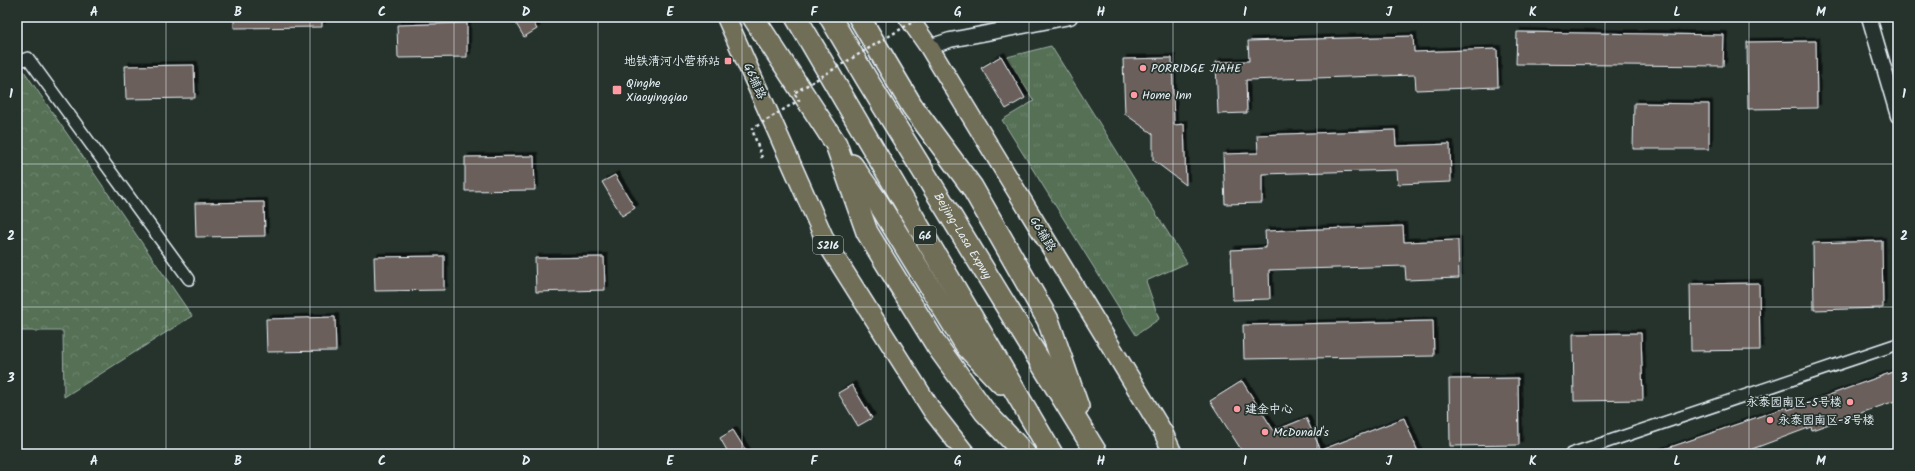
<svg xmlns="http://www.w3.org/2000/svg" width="1915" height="471" viewBox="0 0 1915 471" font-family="Kalam,'LXGW WenKai TC',sans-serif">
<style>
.grass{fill:url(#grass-tufts);stroke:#9eb0a6}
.park{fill:url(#park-crowns);stroke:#9eb0a6}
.building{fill:#6b5f5a;stroke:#e8f1f8;filter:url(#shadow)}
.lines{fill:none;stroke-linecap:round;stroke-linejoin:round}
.minor-casing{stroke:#e8f1f8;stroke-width:14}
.tertiary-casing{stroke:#e8f1f8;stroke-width:17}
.primary-casing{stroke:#e8f1f8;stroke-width:21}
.motorway-casing{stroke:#e8f1f8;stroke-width:24}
.minor{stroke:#26332d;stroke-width:11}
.tertiary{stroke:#26332d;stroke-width:14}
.primary{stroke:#716e59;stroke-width:18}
.motorway{stroke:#716e59;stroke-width:21}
.path-bridge{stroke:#e8f1f8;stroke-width:2.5;stroke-dasharray:3 3;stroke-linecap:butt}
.grid{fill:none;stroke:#e8f1f8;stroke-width:1;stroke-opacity:0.55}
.poi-dot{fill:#ff9aa2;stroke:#26332d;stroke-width:1.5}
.labels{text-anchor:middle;stroke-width:3.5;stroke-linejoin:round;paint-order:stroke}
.shield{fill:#26332d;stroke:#aeb8bb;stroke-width:1}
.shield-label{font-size:11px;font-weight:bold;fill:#e8f1f8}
.poi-label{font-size:12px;fill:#e8f1f8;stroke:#26332d;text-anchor:start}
.street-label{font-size:12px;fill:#e8f1f8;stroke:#26332d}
.neatline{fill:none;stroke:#e8f1f8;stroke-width:1.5}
.grid-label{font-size:13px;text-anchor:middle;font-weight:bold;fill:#e8f1f8}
</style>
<defs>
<pattern id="grass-tufts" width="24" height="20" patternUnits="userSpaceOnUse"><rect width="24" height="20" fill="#556f55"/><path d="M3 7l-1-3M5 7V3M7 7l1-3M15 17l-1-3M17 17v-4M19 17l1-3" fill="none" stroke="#6d846e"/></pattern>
<pattern id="park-crowns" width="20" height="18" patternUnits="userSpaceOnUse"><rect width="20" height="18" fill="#556f55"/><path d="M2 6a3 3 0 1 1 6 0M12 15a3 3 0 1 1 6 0" fill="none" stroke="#6d846e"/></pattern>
<filter id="shadow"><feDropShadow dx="3.5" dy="-3.5" stdDeviation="0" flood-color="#0009"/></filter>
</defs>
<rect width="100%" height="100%" fill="#26332d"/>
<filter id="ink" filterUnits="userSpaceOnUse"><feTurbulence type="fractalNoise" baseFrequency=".025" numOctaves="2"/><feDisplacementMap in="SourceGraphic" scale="8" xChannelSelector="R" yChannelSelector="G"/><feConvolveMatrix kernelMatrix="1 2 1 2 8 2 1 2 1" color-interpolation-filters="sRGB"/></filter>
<g filter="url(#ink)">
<path class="grass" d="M 1051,46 L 1187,263 L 1146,281 L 1159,319 L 1136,335 L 1002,120 L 1034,101 L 1007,57 Z"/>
<path class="park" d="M 24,71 L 192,316 L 64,397 L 63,331 L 17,331 L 17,73 Z"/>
<path class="building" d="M 234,17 L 322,17 L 322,27 L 234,28 Z
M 512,17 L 530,17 L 537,29 L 524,37 Z
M 467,23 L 467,57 L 398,58 L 397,25 Z
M 1517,32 L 1724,35 L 1723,66 L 1516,64 Z
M 1413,36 L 1414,52 L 1497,49 L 1498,87 L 1416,90 L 1415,75 L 1246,80 L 1247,113 L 1218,114 L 1216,62 L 1249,61 L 1248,41 Z
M 1816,41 L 1817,108 L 1748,109 L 1747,42 Z
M 1001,56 L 1025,98 L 1006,109 L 981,68 Z
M 1172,58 L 1174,125 L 1184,124 L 1186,185 L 1153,160 L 1153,134 L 1125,114 L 1123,59 Z
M 194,65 L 195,98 L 126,99 L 125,66 Z
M 1634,103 L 1709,104 L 1709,149 L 1633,149 Z
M 1395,130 L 1396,146 L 1450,144 L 1451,182 L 1398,184 L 1397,170 L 1262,174 L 1262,203 L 1225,204 L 1223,154 L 1258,153 L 1257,135 Z
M 534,156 L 535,190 L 465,191 L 465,157 Z
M 615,175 L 635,208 L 622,216 L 602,182 Z
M 264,202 L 265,236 L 196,237 L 195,203 Z
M 1403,226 L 1404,242 L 1458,240 L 1459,278 L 1406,280 L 1405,266 L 1269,270 L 1270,299 L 1233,300 L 1231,250 L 1266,248 L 1265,231 Z
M 1882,241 L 1883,308 L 1814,310 L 1813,243 Z
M 444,256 L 444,290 L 375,291 L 374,257 Z
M 604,257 L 605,290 L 536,292 L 535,258 Z
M 1759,283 L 1760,350 L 1691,351 L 1690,284 Z
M 335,317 L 336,351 L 267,352 L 266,319 Z
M 1433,321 L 1434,356 L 1244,359 L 1243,325 Z
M 1641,333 L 1643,400 L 1574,401 L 1573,334 Z
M 1898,370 L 1898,400 L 1812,430 L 1811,427 L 1739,454 L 1656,454 L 1656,452 L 1787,407 L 1788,410 Z
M 1518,378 L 1519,445 L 1450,446 L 1449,379 Z
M 1242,381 L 1274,431 L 1306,418 L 1321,450 L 1404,418 L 1419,454 L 1244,454 L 1210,401 Z
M 852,385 L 872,418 L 858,426 L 838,393 Z
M 733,430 L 748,454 L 729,454 L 720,438 Z"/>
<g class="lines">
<defs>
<path id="minor" d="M 17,62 L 28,58 L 189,279
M 1571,454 L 1898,344"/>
<path id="tertiary" d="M 1869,17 L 1898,116
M 929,47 L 950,40 L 1070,17"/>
<path id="primary" d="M 726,17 L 827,244 L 933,412 L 966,454
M 908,17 L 929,47 L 1163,432 L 1173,454"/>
<g id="motorway">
<path d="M 753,17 L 836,144 L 867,232 L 937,346 L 985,412 L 1025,454"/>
<path d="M 796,17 L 1052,454"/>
<path id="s1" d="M 830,17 L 866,78 L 1097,454"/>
<path d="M 859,17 L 912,106 L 972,187 L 1048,320 L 1078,407"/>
<path d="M 852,165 L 879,204 L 967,347 L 1001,383"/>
</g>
</defs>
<use href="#minor" class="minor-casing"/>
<use href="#tertiary" class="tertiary-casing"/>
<use href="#primary" class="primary-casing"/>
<use href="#motorway" class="motorway-casing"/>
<use href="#minor" class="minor"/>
<use href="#tertiary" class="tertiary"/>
<use href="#primary" class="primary"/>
<use href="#motorway" class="motorway"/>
<path class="path-bridge" d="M 762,158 L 752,129 L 799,100 L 794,93 L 921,17"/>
</g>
</g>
<path class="grid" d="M 166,17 L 166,454M 310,17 L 310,454M 454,17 L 454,454M 598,17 L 598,454M 742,17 L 742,454M 886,17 L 886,454M 1029,17 L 1029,454M 1173,17 L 1173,454M 1317,17 L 1317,454M 1461,17 L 1461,454M 1605,17 L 1605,454M 1749,17 L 1749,454M 17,164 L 1898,164M 17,307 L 1898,307"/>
<g class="poi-dot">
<rect x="724" y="57" width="8" height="8" rx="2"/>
<circle cx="1143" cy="68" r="4"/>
<rect x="612" y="85" width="10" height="10" rx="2"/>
<circle cx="1134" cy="95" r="4"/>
<circle cx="1850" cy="402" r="4"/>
<circle cx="1237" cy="409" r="4"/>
<circle cx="1770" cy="420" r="4"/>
<circle cx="1265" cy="432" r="4"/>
</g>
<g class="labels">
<g class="shield">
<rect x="914" y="226" width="22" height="18" rx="3"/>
<rect x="813" y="236" width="30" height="18" rx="3"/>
</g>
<g class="shield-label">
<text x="925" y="239">G6</text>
<text x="828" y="249">S216</text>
</g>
<g class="poi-label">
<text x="720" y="65" text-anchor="end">地铁清河小营桥站</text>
<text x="1151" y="72">PORRIDGE JIAHE</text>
<text x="626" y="87">Qinghe<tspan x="626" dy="14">Xiaoyingqiao</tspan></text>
<text x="1142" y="99">Home Inn</text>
<text x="1842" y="406" text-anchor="end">永泰园南区-5号楼</text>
<text x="1245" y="413">建金中心</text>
<text x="1778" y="424">永泰园南区-8号楼</text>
<text x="1273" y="436">McDonald's</text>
</g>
<g class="street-label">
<text transform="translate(755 81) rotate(66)" y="4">G6辅路</text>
<text transform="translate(1043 234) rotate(59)" y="4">G6辅路</text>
<text dy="4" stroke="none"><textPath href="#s1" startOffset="256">Beijing-Lasa Expwy</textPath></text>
</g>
</g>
<rect width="1915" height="471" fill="none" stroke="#26332d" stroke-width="44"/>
<rect x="22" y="22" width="1871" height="427" class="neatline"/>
<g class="grid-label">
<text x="94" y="16">A</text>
<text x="238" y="16">B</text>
<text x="382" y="16">C</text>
<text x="526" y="16">D</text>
<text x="670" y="16">E</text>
<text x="814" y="16">F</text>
<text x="958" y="16">G</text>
<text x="1101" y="16">H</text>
<text x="1245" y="16">I</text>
<text x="1389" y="16">J</text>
<text x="1533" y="16">K</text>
<text x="1677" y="16">L</text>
<text x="1821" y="16">M</text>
<text x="11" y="98">1</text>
<text x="1904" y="98">1</text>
<text x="11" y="240">2</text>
<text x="1904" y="240">2</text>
<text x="11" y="382">3</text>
<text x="1904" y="382">3</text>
<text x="94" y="465">A</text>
<text x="238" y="465">B</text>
<text x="382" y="465">C</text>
<text x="526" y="465">D</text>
<text x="670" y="465">E</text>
<text x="814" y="465">F</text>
<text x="958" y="465">G</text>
<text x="1101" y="465">H</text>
<text x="1245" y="465">I</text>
<text x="1389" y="465">J</text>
<text x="1533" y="465">K</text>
<text x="1677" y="465">L</text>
<text x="1821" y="465">M</text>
</g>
</svg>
